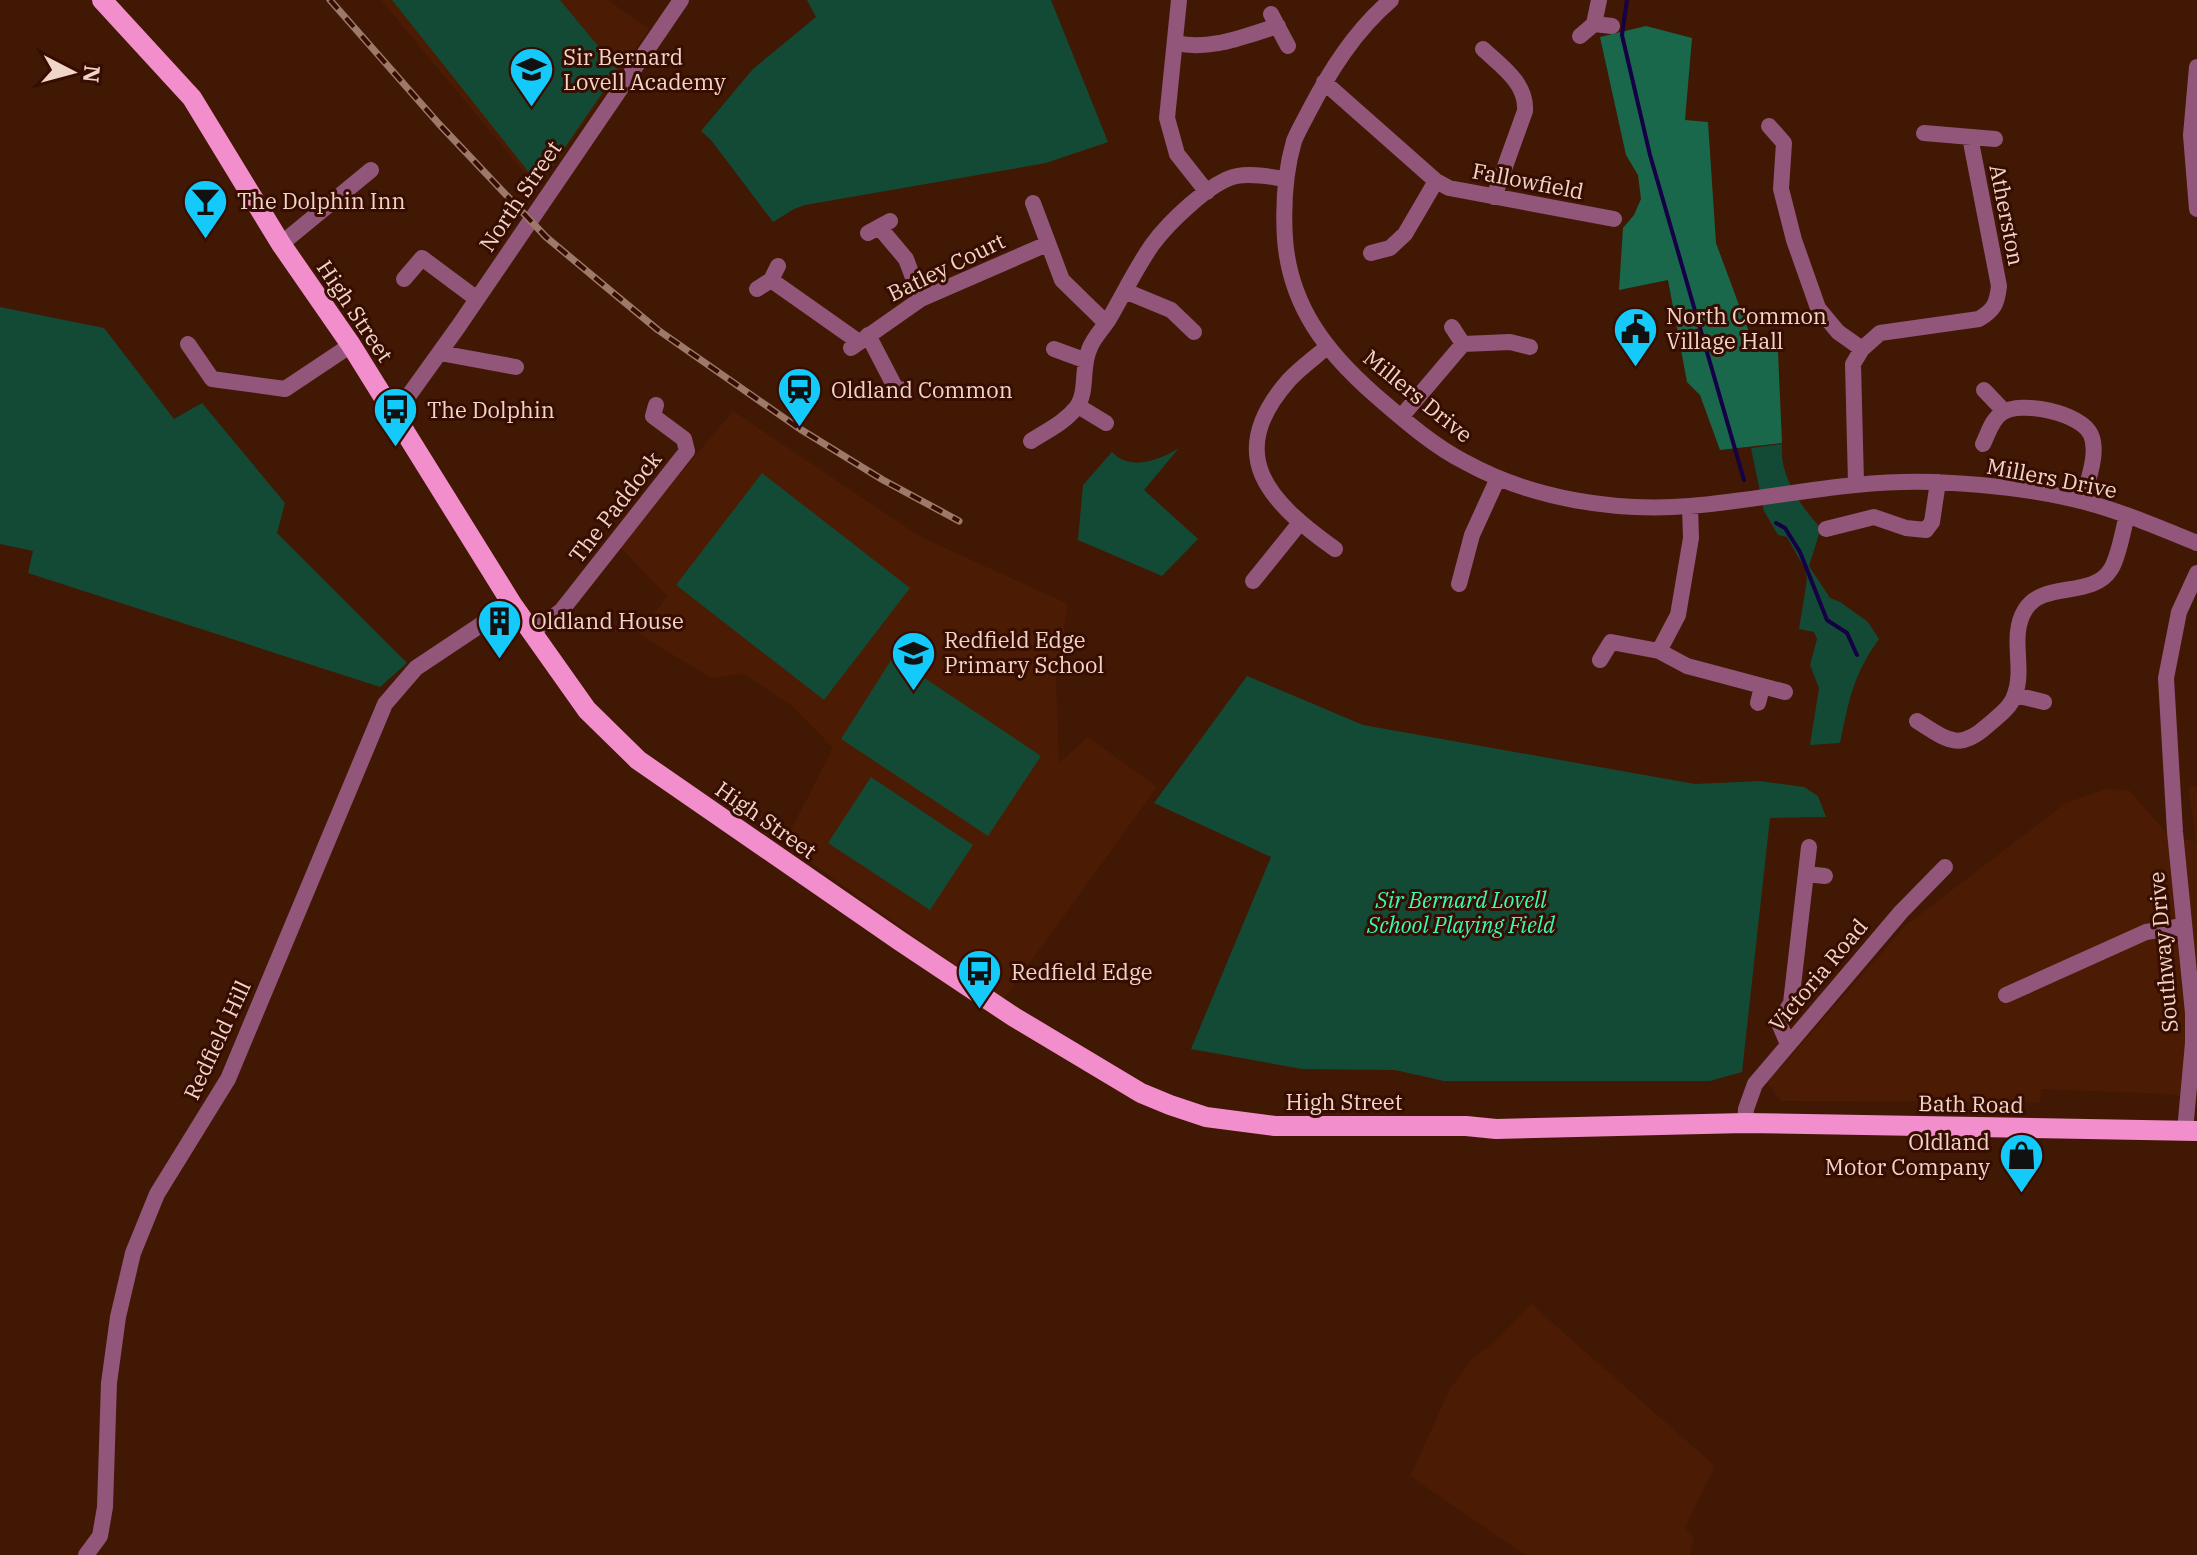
<svg xmlns="http://www.w3.org/2000/svg" width="2197" height="1555" viewBox="0 0 2197 1555" font-family="'IBM Plex Serif',serif">
<style>
.built{fill:#4c1b03}
.green{fill:#134a35}
.forest{fill:#1a684b}
.lines{fill:none;stroke-linecap:round;stroke-linejoin:round}
.stream{stroke:#150046;stroke-width:4}
.minor{stroke:#92567a;stroke-width:16}
.primary{stroke:#f28ecb;stroke-width:20}
.rail-casing{stroke:#9c7969;stroke-width:7}
.rail{stroke:#360d00;stroke-width:4;stroke-dasharray:12;stroke-linecap:butt}
.labels{text-anchor:middle;stroke-width:6;stroke-linejoin:round;paint-order:stroke}
.poi-label{font-size:22px;fill:#f1d5c9;stroke:#360d00;text-anchor:start}
.street-label{font-size:22px;fill:#f1d5c9;stroke:#360d00}
.park-label{font-size:22px;font-style:italic;fill:#37fcb8;stroke:#360d00}
</style>
<rect width="100%" height="100%" fill="#411804"/>
<path class="built" d="M 381,0 L 608,0 L 649,29 L 538,189 Z
M 733,411 L 921,537 L 1068,604 L 1056,678 L 1059,763 L 1088,737 L 1157,787 L 1003,1000 L 784,843 L 833,748 L 792,706 L 744,674 L 711,678 L 639,634 L 667,596 L 619,546 Z
M 2197,786 L 2197,1098 L 2167,1094 L 2041,1089 L 2040,1102 L 1781,1101 L 1767,1083 L 1906,925 L 2066,803 L 2106,789 L 2129,790 L 2170,837 L 2196,841 L 2188,787 Z
M 1531,1304 L 1715,1466 L 1685,1528 L 1694,1538 L 1690,1555 L 1525,1555 L 1410,1476 L 1450,1389 L 1472,1359 L 1497,1340 Z"/>
<path class="green" d="M 392,0 L 560,0 L 618,70 L 539,185 Z
M 807,0 L 1051,0 L 1108,142 L 1046,163 L 805,205 L 794,209 L 773,222 L 711,140 L 701,131 L 753,69 L 816,17 Z
M 0,307 L 104,328 L 174,419 L 202,403 L 285,503 L 277,533 L 407,663 L 380,687 L 28,573 L 33,551 L 0,544 Z
M 1782,444 C 1779,475 1800,506 1821,528 L 1809,566 L 1830,598 L 1840,602 L 1868,622 L 1879,639 C 1853,675 1849,700 1840,743 L 1810,745 L 1819,688 L 1810,665 L 1817,639 L 1814,632 L 1799,629 L 1807,580 L 1805,569 L 1787,537 L 1778,535 L 1764,511 L 1751,448 Z
M 1179,448 L 1144,490 L 1198,539 L 1162,576 L 1078,540 L 1083,485 L 1112,452 C 1131,472 1159,460 1179,448 Z
M 762,473 L 910,588 L 824,700 L 676,585 Z
M 893,657 L 1041,756 L 988,836 L 841,739 Z
M 1247,676 L 1363,725 L 1695,784 L 1760,781 L 1804,787 L 1818,796 L 1826,817 L 1770,818 L 1742,1072 L 1710,1081 L 1444,1081 L 1395,1070 L 1302,1069 L 1191,1049 L 1271,857 L 1154,803 Z
M 871,777 L 973,845 L 930,910 L 828,843 Z"/>
<path class="forest" d="M 1646,26 L 1692,38 L 1685,120 L 1708,122 L 1716,243 L 1756,351 L 1778,352 L 1782,443 L 1720,450 L 1700,395 L 1687,382 L 1668,280 L 1619,290 L 1623,228 L 1634,215 L 1641,199 L 1638,175 L 1626,155 L 1600,37 Z"/>
<g class="lines">
<path class="stream" d="M 1627,0 L 1622,35 L 1650,155 L 1744,480
M 1776,523 L 1785,528 L 1800,552 L 1827,620 L 1847,633 L 1857,655"/>
<path class="minor" d="M 1179,0 L 1167,118 L 1177,154 L 1207,192
M 1391,0 C 1355,31 1331,69 1309,111 C 1304,121 1298,131 1294,141 C 1285,172 1283,207 1285,239 C 1290,306 1326,352 1375,395 C 1403,419 1432,445 1465,462 C 1532,499 1615,512 1690,506 C 1773,499 1849,479 1934,482 C 1984,484 2036,489 2085,502 C 2123,512 2160,528 2197,543
M 1271,14 L 1288,46
M 1594,24 L 1599,0
M 1580,36 L 1594,24 L 1612,26
M 1176,43 C 1211,51 1244,36 1278,26
M 1483,49 C 1501,66 1527,83 1525,111 L 1494,197
M 2197,67 L 2191,135 L 2197,209
M 1324,82 L 1436,181 L 1449,188 L 1614,219
M 1769,126 L 1784,143 L 1781,189 L 1794,240 L 1818,308 L 1838,332 L 1862,349
M 1924,133 L 1995,139
M 1033,203 L 1062,280 L 1106,323
M 879,227 L 906,259 L 921,299
M 868,233 L 890,221
M 281,244 L 371,170
M 1371,253 L 1390,248 L 1405,234 L 1436,181
M 404,279 L 422,258 L 477,299
M 771,280 L 859,342
M 757,289 L 771,280 L 778,266
M 1125,291 L 1171,310 L 1194,332
M 1452,327 L 1463,344
M 868,335 L 896,389 L 905,390
M 188,344 L 212,379 L 285,389 L 351,345
M 1327,347 C 1314,358 1300,368 1289,380 C 1223,455 1268,501 1335,549
M 851,348 L 921,299 L 1047,244
M 1054,349 L 1084,360
M 440,353 L 516,367
M 1984,390 L 2004,411
M 1078,406 L 1106,423
M 394,416 L 458,327 L 681,0
M 1401,417 L 1463,344 L 1510,342 L 1530,347
M 1031,441 C 1046,431 1064,423 1076,408 C 1088,393 1081,368 1089,350 C 1093,338 1102,330 1109,319 C 1123,295 1136,268 1152,245 C 1168,223 1211,181 1237,176 C 1253,173 1270,177 1286,179
M 1983,444 C 1988,434 1992,419 2002,413 C 2021,400 2082,413 2091,435 C 2099,453 2087,482 2083,501
M 1856,483 L 1853,364 L 1862,349 L 1880,333 L 1979,319 C 1994,310 1997,304 1999,286 L 1970,137
M 1826,529 L 1874,517 L 1906,528 L 1926,530 L 1932,522 L 1938,482
M 1253,581 L 1299,524
M 1459,584 L 1472,535 L 1498,478
M 532,632 L 561,611 L 573,596 L 687,451 L 684,439 L 653,416 L 656,405
M 1659,651 L 1687,666 L 1785,692
M 1600,660 L 1611,642 L 1659,651 L 1678,615 L 1691,538 L 1690,506
M 2015,695 L 2044,702
M 1758,703 L 1762,687
M 1917,721 C 1946,739 1958,752 1987,726 C 1997,717 2011,708 2015,694 C 2025,667 2009,636 2025,610 C 2043,580 2093,599 2111,569 C 2119,556 2123,530 2127,515
M 1806,874 L 1825,876
M 2006,995 L 2146,932 L 2183,926
M 1788,1044 L 1779,1023 L 1791,1003 L 1809,847
M 1745,1123 L 1746,1109 L 1755,1084 L 1901,912 L 1945,867
M 2185,1131 L 2193,1043 L 2193,1013 L 2175,832 L 2166,678 L 2179,612 L 2197,573
M 86,1555 L 100,1536 L 105,1507 L 109,1383 L 118,1317 L 133,1253 L 157,1194 L 228,1079 L 385,704 L 416,668 L 512,604"/>
<path class="primary" d="M 102,0 L 192,98 L 281,244 L 351,345 L 512,604 L 587,710 L 638,760 L 900,941 L 1014,1017 L 1141,1093 L 1170,1105 L 1206,1117 L 1275,1126 L 1466,1126 L 1496,1129 L 1745,1123 L 2197,1131"/>
<defs>
<path id="rail" d="M 330,0 L 439,124 L 546,237 L 606,287 L 658,330 L 800,429 L 883,480 L 959,521"/>
</defs>
<use href="#rail" class="rail-casing"/>
<use href="#rail" class="rail"/>
</g>
<defs>
<symbol id="school-pin" viewBox="-11 -11 22 30"><path d="M0 17L-7.5 6A9.5 9.5 0 1 1 7.5 6Z" fill="#14cafb" stroke="#360d00"/><path d="M0-5L7-2L0 1L-7-2ZM-4 1L0 2.5L4 1V4Q0 6-4 4Z" fill="#111"/></symbol>
<symbol id="bar-pin" viewBox="-11 -11 22 30"><path d="M0 17L-7.5 6A9.5 9.5 0 1 1 7.5 6Z" fill="#14cafb" stroke="#360d00"/><path d="M-6-5H6L.8 .8V4.5H3.5V6h-7V4.5H-.8V.8Z" fill="#111"/></symbol>
<symbol id="civic-pin" viewBox="-11 -11 22 30"><path d="M0 17L-7.5 6A9.5 9.5 0 1 1 7.5 6Z" fill="#14cafb" stroke="#360d00"/><path d="M-.6-6.5H3V-4.5H.6V-3L4-1V1h2V6H-6V1h2V-1L-.6-3ZM-1.2 2.5V6h2.4V2.5Z" fill="#111"/></symbol>
<symbol id="station-pin" viewBox="-11 -11 22 30"><path d="M0 17L-7.5 6A9.5 9.5 0 1 1 7.5 6Z" fill="#14cafb" stroke="#360d00"/><path d="M-3-6H3Q5-6 5-4V2Q5 4 3 4L4.5 6H3L1.5 4h-3L-3 6H-4.5L-3 4Q-5 4-5 2V-4Q-5-6-3-6ZM-3.5-4v3h7v-3ZM-3.5 1v1.5H-2V1ZM2 1v1.5H3.5V1Z" fill="#111"/></symbol>
<symbol id="bus-pin" viewBox="-11 -11 22 30"><path d="M0 17L-7.5 6A9.5 9.5 0 1 1 7.5 6Z" fill="#14cafb" stroke="#360d00"/><path d="M-5-6H5V4H4V6H2V4H-2V6H-4V4H-5ZM-3.5-4V0h7V-4ZM-3.5 1.2v1.5H-2V1.2ZM2 1.2v1.5H3.5V1.2Z" fill="#111"/></symbol>
<symbol id="building-pin" viewBox="-11 -11 22 30"><path d="M0 17L-7.5 6A9.5 9.5 0 1 1 7.5 6Z" fill="#14cafb" stroke="#360d00"/><path d="M-4-6H4V6H1V3H-1V6H-4ZM-2.5-4.3h1.7v1.8h-1.7ZM.8-4.3h1.7v1.8H.8ZM-2.5-1h1.7V.8h-1.7ZM.8-1h1.7V.8H.8Z" fill="#111"/></symbol>
<symbol id="shop-pin" viewBox="-11 -11 22 30"><path d="M0 17L-7.5 6A9.5 9.5 0 1 1 7.5 6Z" fill="#14cafb" stroke="#360d00"/><path d="M-5-2.5h2.3a2.7 3.5 0 0 1 5.4 0H5L5.5 6h-11ZM-1.5-2.5h3a1.5 2.3 0 0 0-3 0Z" fill="#111"/></symbol>
</defs>
<g fill-rule="evenodd">
<use href="#school-pin" x="506" y="44" width="51" height="69"/>
<use href="#bar-pin" x="180" y="176" width="51" height="69"/>
<use href="#civic-pin" x="1610" y="304" width="51" height="69"/>
<use href="#station-pin" x="774" y="364" width="51" height="69"/>
<use href="#bus-pin" x="370" y="384" width="51" height="69"/>
<use href="#building-pin" x="474" y="596" width="51" height="69"/>
<use href="#school-pin" x="888" y="628" width="51" height="69"/>
<use href="#bus-pin" x="954" y="946" width="51" height="69"/>
<use href="#shop-pin" x="1996" y="1130" width="51" height="69"/>
</g>
<g class="labels">
<g class="poi-label">
<text x="563" y="65">Sir Bernard<tspan x="563" dy="25">Lovell Academy</tspan></text>
<text x="237" y="209">The Dolphin Inn</text>
<text x="1666" y="324">North Common<tspan x="1666" dy="25">Village Hall</tspan></text>
<text x="831" y="398">Oldland Common</text>
<text x="427" y="418">The Dolphin</text>
<text x="531" y="629">Oldland House</text>
<text x="944" y="648">Redfield Edge<tspan x="944" dy="25">Primary School</tspan></text>
<text x="1011" y="980">Redfield Edge</text>
<text x="1990" y="1150" text-anchor="end">Oldland<tspan x="1990" dy="25">Motor Company</tspan></text>
</g>
<g class="street-label">
<text transform="translate(1528 181) rotate(11)" y="8">Fallowfield</text>
<text transform="translate(520 196) rotate(-56)" y="8">North Street</text>
<text transform="translate(2007 215) rotate(79)" y="8">Atherston</text>
<text transform="translate(946 267) rotate(-26)" y="8">Batley Court</text>
<text transform="translate(355 311) rotate(56)" y="8">High Street</text>
<text transform="translate(1418 396) rotate(39)" y="8">Millers Drive</text>
<text transform="translate(2052 478) rotate(11)" y="8">Millers Drive</text>
<text transform="translate(615 507) rotate(-52)" y="8">The Paddock</text>
<text transform="translate(766 820) rotate(35)" y="8">High Street</text>
<text transform="translate(2163 952) rotate(-95)" y="8">Southway Drive</text>
<text transform="translate(1818 975) rotate(-50)" y="8">Victoria Road</text>
<text transform="translate(217 1040) rotate(-65)" y="8">Redfield Hill</text>
<text x="1344" y="1110">High Street</text>
<text transform="translate(1971 1104) rotate(1)" y="8">Bath Road</text>
</g>
<g class="park-label">
<text x="1461" y="908">Sir Bernard Lovell<tspan x="1461" dy="25">School Playing Field</tspan></text>
</g>
</g>
<g transform="translate(72 72) rotate(96)" stroke="#360d00" stroke-width="6" paint-order="stroke">
<path d="M0-6L14 30L0 20L-14 30Z" fill="#f1d5c9"/>
<text y="-12" font-size="22" font-weight="bold" text-anchor="middle" fill="#f1d5c9">N</text>
</g>
</svg>
